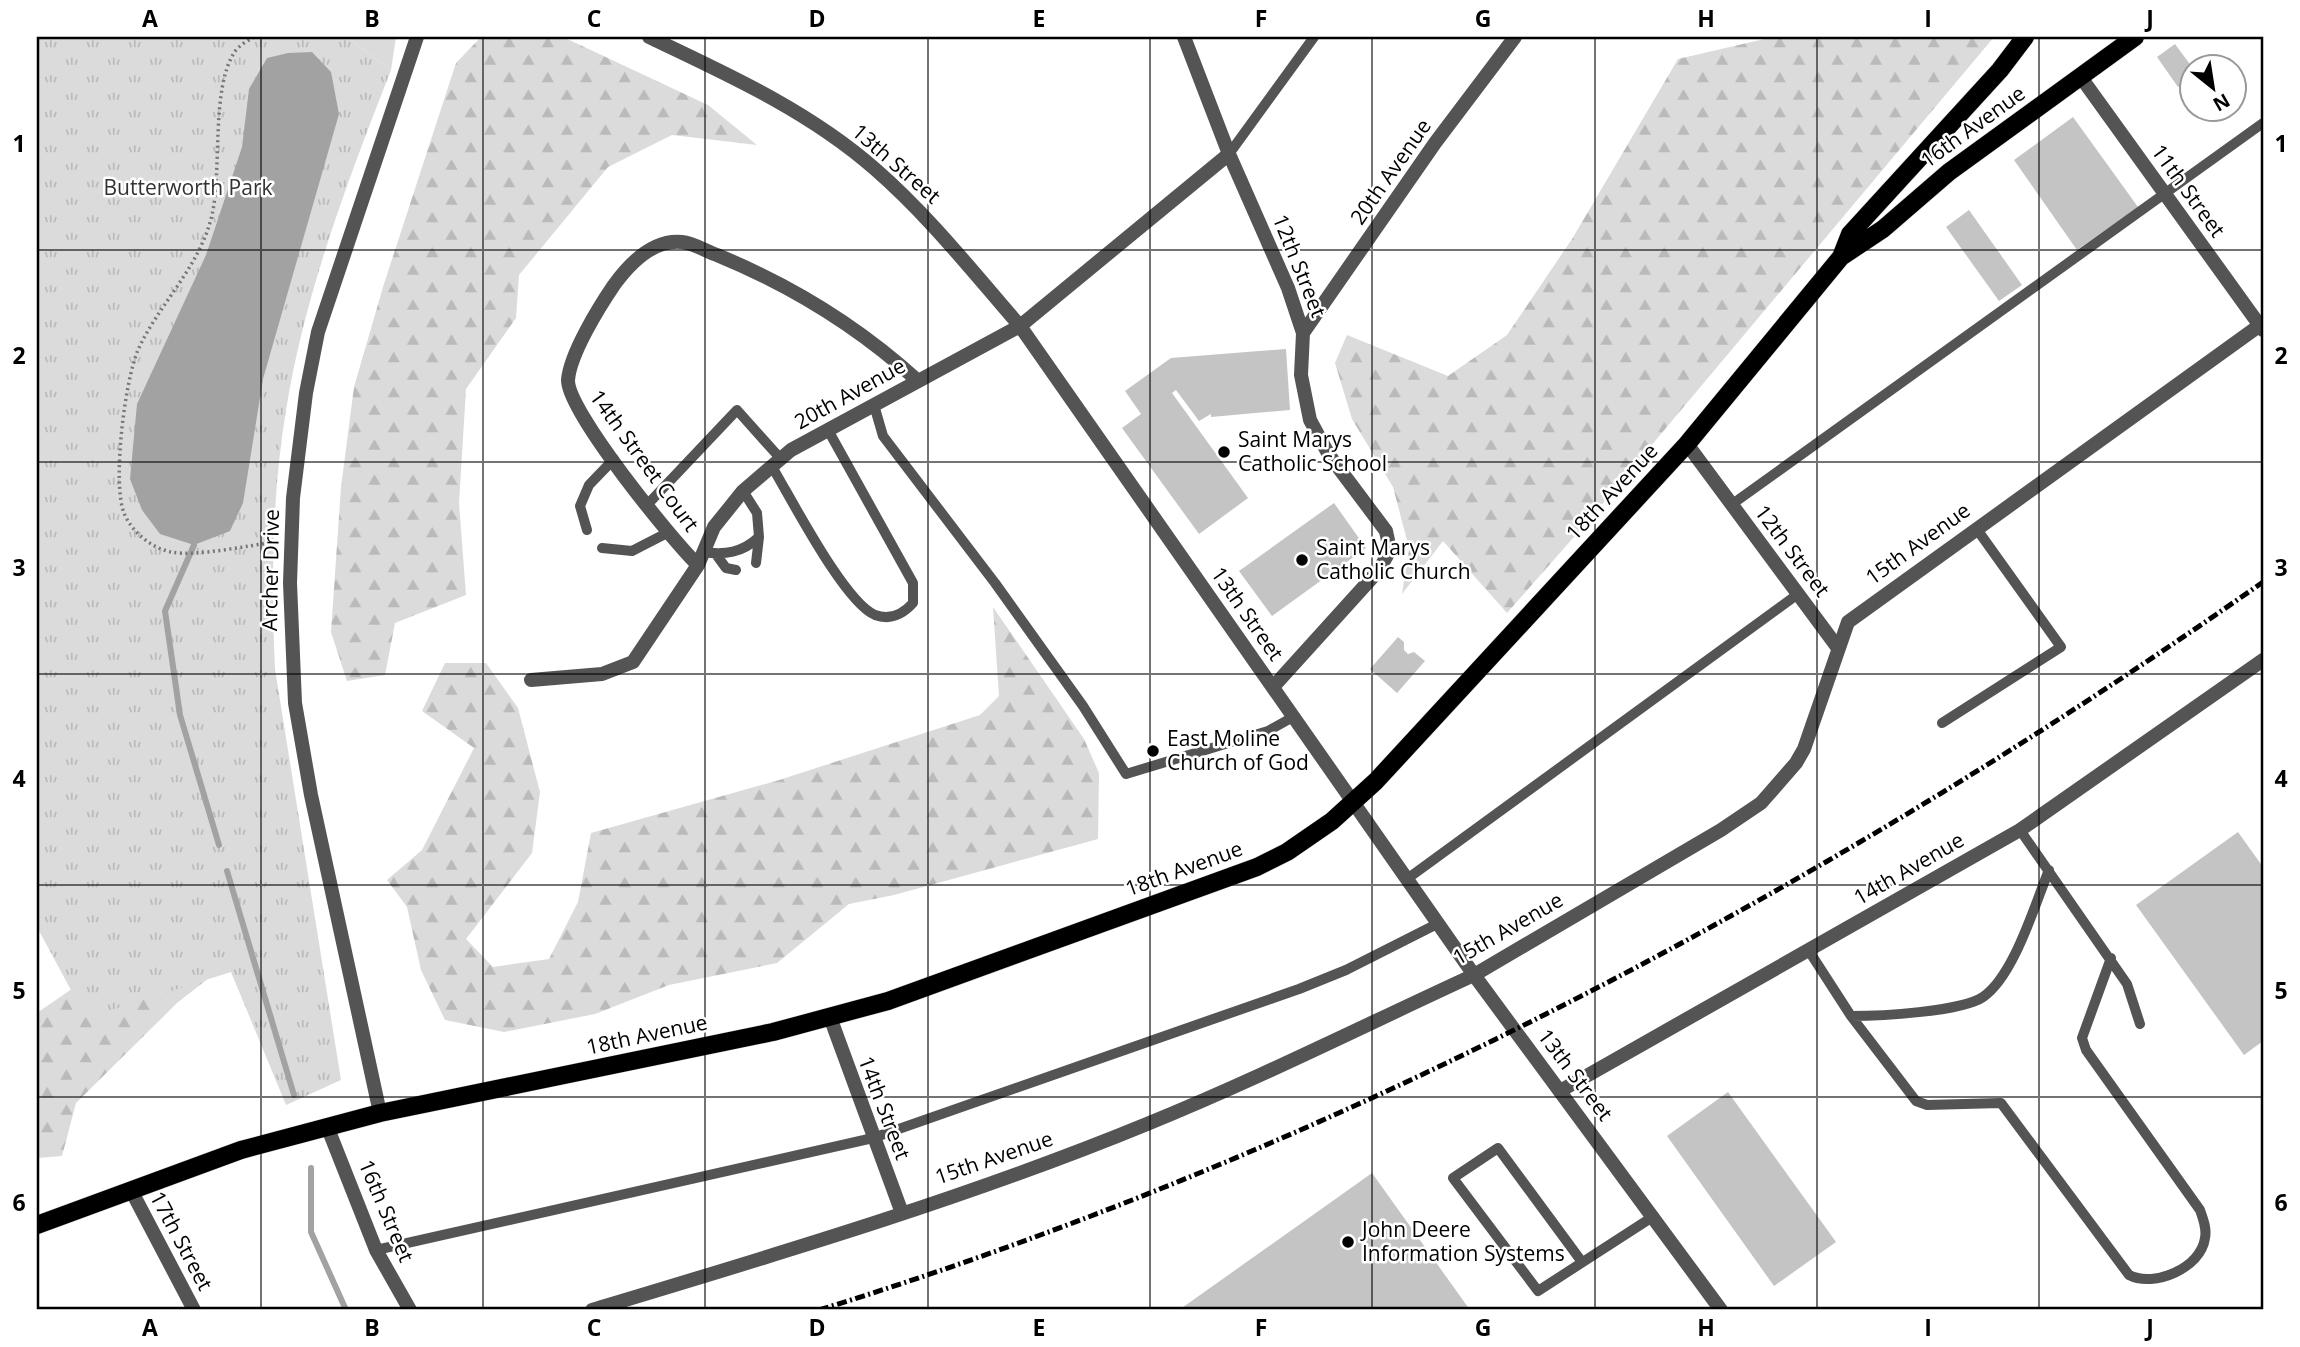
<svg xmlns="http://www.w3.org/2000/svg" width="2300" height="1347" viewBox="0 0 2300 1347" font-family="'Open Sans',sans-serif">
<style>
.forest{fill:url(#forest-firs)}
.park{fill:url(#park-tufts)}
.pitch{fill:#dbdbdb}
.water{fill:#a2a2a2}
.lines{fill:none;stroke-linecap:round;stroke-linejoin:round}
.stream{stroke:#a2a2a2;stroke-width:6}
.building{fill:#c4c4c4}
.primary-casing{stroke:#dbdbdb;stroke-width:19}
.path{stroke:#767676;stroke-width:3.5;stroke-dasharray:2 3.5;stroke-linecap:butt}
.service{stroke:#545454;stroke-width:10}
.minor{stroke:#545454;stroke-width:14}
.tertiary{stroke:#545454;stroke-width:14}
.primary{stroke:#000;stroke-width:18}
.rail{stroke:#000;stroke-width:5;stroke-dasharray:10 3.5 2 3.5;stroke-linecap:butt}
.grid{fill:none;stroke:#000;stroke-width:2;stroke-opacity:0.55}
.poi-dot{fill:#000;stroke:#fff;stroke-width:2.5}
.labels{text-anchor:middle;stroke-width:5;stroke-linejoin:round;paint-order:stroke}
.street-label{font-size:21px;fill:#000;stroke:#fff}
.park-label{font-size:21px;fill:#323232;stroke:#fff}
.poi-label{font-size:21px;fill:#000;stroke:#fff;text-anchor:start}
.neatline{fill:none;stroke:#000;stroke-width:2.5}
.grid-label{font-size:23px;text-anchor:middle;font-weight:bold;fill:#000}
</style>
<defs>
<pattern id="forest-firs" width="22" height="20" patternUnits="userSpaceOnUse" patternTransform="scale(1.75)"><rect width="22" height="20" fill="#dbdbdb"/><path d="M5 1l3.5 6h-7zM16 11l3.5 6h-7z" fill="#bababa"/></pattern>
<pattern id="park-tufts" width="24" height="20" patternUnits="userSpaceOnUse" patternTransform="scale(1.75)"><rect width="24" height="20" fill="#dbdbdb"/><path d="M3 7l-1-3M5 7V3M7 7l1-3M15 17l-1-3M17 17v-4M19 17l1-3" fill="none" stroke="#bababa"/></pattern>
</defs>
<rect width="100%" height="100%" fill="#fff"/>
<path class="forest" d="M 481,37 L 563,37 L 708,105 L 757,145 L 672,135 L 608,167 L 519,275 L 516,318 L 466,389 L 459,503 L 466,595 L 395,623 L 385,675 L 347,681 L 331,632 L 341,487 L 354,387 L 383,287 L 456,63 Z
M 1773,37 L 1994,37 L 1588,521 L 1507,613 L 1443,541 L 1402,594 L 1409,548 L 1393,487 L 1352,419 L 1335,363 L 1347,335 L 1448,376 L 1507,335 L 1572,239 L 1678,59 Z
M 993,607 L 1084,739 L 1099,773 L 1098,839 L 894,895 L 849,904 L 777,963 L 669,985 L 595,1014 L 504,1032 L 445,1020 L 421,970 L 407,907 L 387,880 L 422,850 L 474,748 L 422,711 L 445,663 L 486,663 L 518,708 L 540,792 L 532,853 L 466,939 L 493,967 L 549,959 L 578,902 L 591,833 L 776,781 L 980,715 L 999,696 Z
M 228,963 L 177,1003 L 76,1103 L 62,1156 L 37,1158 L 37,1013 L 92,975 Z"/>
<path class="park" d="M 37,37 L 347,37 L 391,70 C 348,180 305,292 286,410 C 272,495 271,583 275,669 L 341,1080 L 286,1105 L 231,972 L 86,1018 L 37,927 Z"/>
<path class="pitch" d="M 347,37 L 396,37 L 391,70 Z"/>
<path class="water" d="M 312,52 L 331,72 L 339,114 L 263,379 L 243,503 L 230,531 L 194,545 L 160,534 L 142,510 L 130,479 L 137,404 L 206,255 L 242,147 L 249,89 L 267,58 L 288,53 Z"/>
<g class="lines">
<path class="stream" d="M 194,545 L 165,611 L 180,715 L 219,845
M 227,871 L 294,1095
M 311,1168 L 311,1232 L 346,1310"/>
</g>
<path class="building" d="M 2175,44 L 2192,67 L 2192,78 L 2178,87 L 2157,57 Z
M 2073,117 L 2138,207 L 2077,250 L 2014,160 Z
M 1969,210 L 2022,285 L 1999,301 L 1946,227 Z
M 1286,349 L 1290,410 L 1211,417 L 1211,414 L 1199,421 L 1176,390 L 1172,393 L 1248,498 L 1199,534 L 1122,428 L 1141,414 L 1125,391 L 1171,358 Z
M 1334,503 L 1366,548 L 1272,616 L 1239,571 Z
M 1398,637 L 1404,642 L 1404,650 L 1408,654 L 1414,652 L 1425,661 L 1397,693 L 1370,669 Z
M 2238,832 L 2263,867 L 2263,1041 L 2244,1055 L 2136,905 Z
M 1728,1092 L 1836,1242 L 1774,1286 L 1667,1136 Z
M 1372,1173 L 1470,1310 L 1179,1310 Z"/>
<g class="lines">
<defs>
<path id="primary" d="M 1841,257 L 1883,229 L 1949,172 L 2135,37
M 37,1225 L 241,1150 L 380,1113 L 773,1032 L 888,1001 L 1257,867 L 1287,852 L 1332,821 L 1376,781 L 1687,444 L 1841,257 L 1850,234 L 2000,70 L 2025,37"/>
</defs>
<use href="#primary" class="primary-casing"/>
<path class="path" d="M 254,37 C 247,41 238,46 234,53 C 211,89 222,171 212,215 C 200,267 158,305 138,350 C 125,380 112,482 124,513 C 131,531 151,548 171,552 C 197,557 249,545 277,542"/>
<path class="service" d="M 1229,154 L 1314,37
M 874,405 L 883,436 L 995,583 L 1083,706 L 1126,774 L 1268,731 L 1293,717
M 771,465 C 791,498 844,602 875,615 C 891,621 903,614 913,603 L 913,583 L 828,430
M 647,505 L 737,410 L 780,458
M 1731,505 L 2263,123
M 587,530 L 580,506 L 589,485 L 614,459
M 602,548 L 632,551 L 667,533
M 703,552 C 725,555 742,553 759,537 L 757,513 L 743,491
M 715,553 L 726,568 L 736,570
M 756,563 L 759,537
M 1942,723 L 2061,647 L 1976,528
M 2020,830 L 2127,984 L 2140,1024
M 1407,879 L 1798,594
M 1809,951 L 1851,1016 L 1916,1101 L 1927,1105 L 2001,1103 L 2129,1275 C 2154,1288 2201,1268 2205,1238 C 2207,1228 2203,1219 2200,1210 L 2086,1050 L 2082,1038 L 2111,958
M 1851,1016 C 1878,1016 1961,1012 1983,997 C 2014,976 2035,904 2049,870
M 376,1250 L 873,1138 L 1299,989 L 1346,970 L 1439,923
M 1582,1262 L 1498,1148 L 1453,1178 L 1538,1291 L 1654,1216"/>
<path class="minor" d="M 1184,37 L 1229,154 L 1288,288 L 1303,333 L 1301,375 L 1310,420 L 1329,455 L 1386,531 L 1390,550 L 1379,570 L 1273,687
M 2080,76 L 2263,330
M 1303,333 L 1435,143 L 1515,37
M 1687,444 L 1838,648
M 698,565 C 672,540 567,411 568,380 C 570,354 599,307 614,285 C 630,263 653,239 682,242 C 693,243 706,251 717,255 C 790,285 860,328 918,381
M 531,680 L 602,674 L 633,662 L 698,565 L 714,527 L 743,491 L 791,450 L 1020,326 L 1229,154
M 830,1017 L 902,1213
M 1560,1091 L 2020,830 L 2263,660
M 327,1126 L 376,1250 L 410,1310
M 131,1190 L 194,1310
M 592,1310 C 778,1254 967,1198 1147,1124 C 1258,1079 1365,1025 1474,975"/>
<path class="tertiary" d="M 649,37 C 727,74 809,111 875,169 C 929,216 973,272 1020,326 L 1474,975 L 1721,1310
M 1474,975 L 1721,830 L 1761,803 L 1796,763 L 1804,749 L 1848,622 L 2263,323
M 380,1113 L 311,795 L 295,703 L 290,583 L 293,498 L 306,393 L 318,332 L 417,37"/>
<use href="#primary" class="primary"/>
<path class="rail" d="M 819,1310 C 1337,1150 1820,892 2263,582"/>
</g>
<path class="grid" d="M 261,37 L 261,1310M 483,37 L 483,1310M 705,37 L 705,1310M 928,37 L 928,1310M 1150,37 L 1150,1310M 1372,37 L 1372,1310M 1595,37 L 1595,1310M 1817,37 L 1817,1310M 2039,37 L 2039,1310M 37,250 L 2263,250M 37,462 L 2263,462M 37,674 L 2263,674M 37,885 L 2263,885M 37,1097 L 2263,1097"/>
<g class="poi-dot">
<circle cx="1224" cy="452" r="7"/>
<circle cx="1302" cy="560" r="7"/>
<circle cx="1153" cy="751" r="7"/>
<circle cx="1348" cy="1242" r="7"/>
</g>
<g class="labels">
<g class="street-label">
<text transform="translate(1973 127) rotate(-36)" y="7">16th Avenue</text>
<text transform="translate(896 164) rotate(41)" y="7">13th Street</text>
<text transform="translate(1391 172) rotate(-55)" y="7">20th Avenue</text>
<text transform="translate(2188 191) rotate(54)" y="7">11th Street</text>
<text transform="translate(1299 266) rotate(68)" y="7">12th Street</text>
<text transform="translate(850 394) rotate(-29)" y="7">20th Avenue</text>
<text transform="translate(644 461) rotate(54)" y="7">14th Street Court</text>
<text transform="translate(1612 492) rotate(-47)" y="7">18th Avenue</text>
<text transform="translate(1918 544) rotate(-36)" y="7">15th Avenue</text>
<text transform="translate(1792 551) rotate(53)" y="7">12th Street</text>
<text transform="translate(271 570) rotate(-89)" y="7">Archer Drive</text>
<text transform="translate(1247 614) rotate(55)" y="7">13th Street</text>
<text transform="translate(1184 869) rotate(-20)" y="7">18th Avenue</text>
<text transform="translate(1909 869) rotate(-30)" y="7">14th Avenue</text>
<text transform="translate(1508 929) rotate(-30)" y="7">15th Avenue</text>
<text transform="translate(647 1035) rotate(-12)" y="7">18th Avenue</text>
<text transform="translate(1575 1075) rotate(53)" y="7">13th Street</text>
<text transform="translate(884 1108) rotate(69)" y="7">14th Street</text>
<text transform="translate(994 1158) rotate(-19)" y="7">15th Avenue</text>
<text transform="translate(386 1211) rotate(67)" y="7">16th Street</text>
<text transform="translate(181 1241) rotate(62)" y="7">17th Street</text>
</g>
<g class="park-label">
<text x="188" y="195">Butterworth Park</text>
</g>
<g class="poi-label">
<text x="1238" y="447">Saint Marys<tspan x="1238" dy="24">Catholic School</tspan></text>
<text x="1316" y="555">Saint Marys<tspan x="1316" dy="24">Catholic Church</tspan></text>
<text x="1167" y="746">East Moline<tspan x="1167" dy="24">Church of God</tspan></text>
<text x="1362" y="1237">John Deere<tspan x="1362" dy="24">Information Systems</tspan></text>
</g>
</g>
<rect width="2300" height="1347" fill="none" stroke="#ffffff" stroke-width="77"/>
<g transform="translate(2213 88) rotate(150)"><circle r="33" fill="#ffffff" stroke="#999999" stroke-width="2"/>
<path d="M0-5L12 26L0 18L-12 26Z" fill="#000000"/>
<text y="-10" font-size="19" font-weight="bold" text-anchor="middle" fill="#000000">N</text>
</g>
<rect x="38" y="38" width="2224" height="1270" class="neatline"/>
<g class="grid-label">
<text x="150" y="27">A</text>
<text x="372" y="27">B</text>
<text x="594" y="27">C</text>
<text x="817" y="27">D</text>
<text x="1039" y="27">E</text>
<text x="1261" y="27">F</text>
<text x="1483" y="27">G</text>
<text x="1706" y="27">H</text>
<text x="1928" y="27">I</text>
<text x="2150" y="27">J</text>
<text x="19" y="152">1</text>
<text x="2281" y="152">1</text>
<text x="19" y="364">2</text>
<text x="2281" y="364">2</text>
<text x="19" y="576">3</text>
<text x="2281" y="576">3</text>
<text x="19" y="787">4</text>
<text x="2281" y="787">4</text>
<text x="19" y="999">5</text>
<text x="2281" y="999">5</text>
<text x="19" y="1211">6</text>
<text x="2281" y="1211">6</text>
<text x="150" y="1336">A</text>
<text x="372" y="1336">B</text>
<text x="594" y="1336">C</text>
<text x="817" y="1336">D</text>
<text x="1039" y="1336">E</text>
<text x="1261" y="1336">F</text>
<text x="1483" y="1336">G</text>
<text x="1706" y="1336">H</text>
<text x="1928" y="1336">I</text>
<text x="2150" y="1336">J</text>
</g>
</svg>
